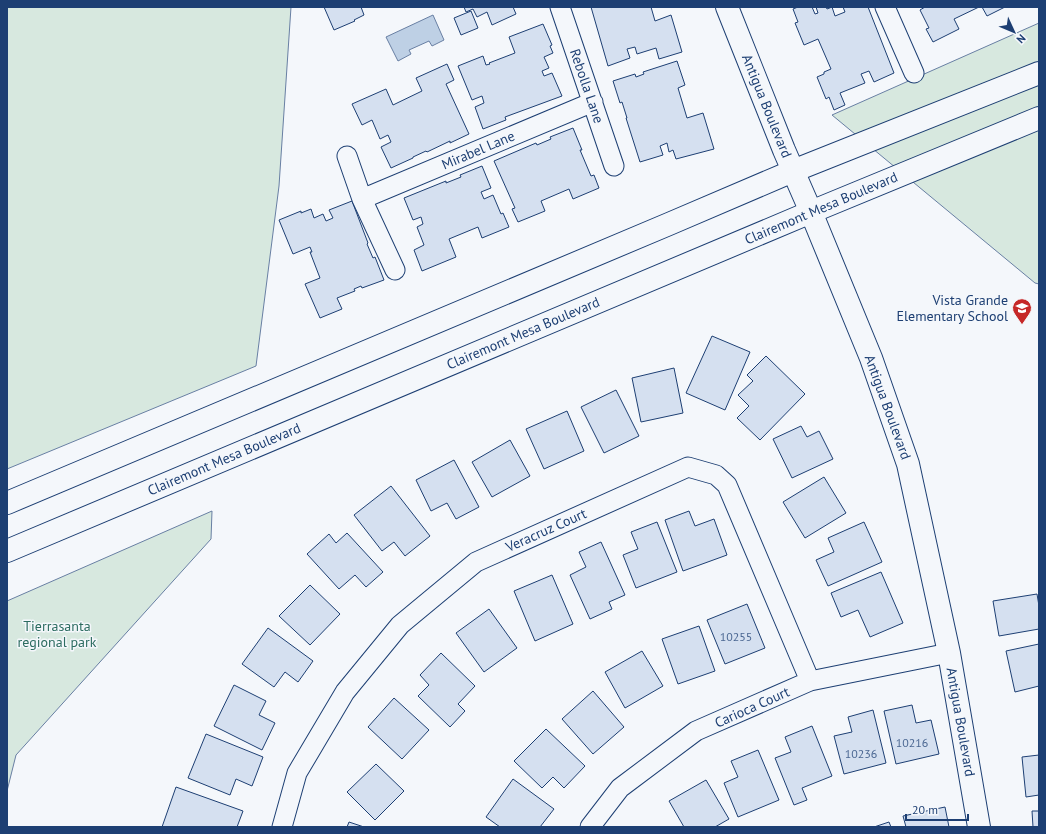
<svg xmlns="http://www.w3.org/2000/svg" width="1046" height="834" viewBox="0 0 1046 834" font-family="'PT Sans',sans-serif">
<style>
.green{fill:#d7e8df;stroke:#687fa3}
.water{fill:#bed0e5;stroke:#687fa3}
.building{fill:#d5e0f0;stroke:#1d3f73}
.lines{fill:none;stroke-linecap:round;stroke-linejoin:round}
.street-casing{stroke:#1d3f73;stroke-width:21}
.secondary-casing{stroke:#1d3f73;stroke-width:24}
.primary-casing{stroke:#1d3f73;stroke-width:24}
.street{stroke:#f4f7fb;stroke-width:19}
.secondary{stroke:#f4f7fb;stroke-width:22}
.primary{stroke:#f4f7fb;stroke-width:22}
.labels{text-anchor:middle;stroke-width:3;stroke-linejoin:round;paint-order:stroke}
.number-label{font-size:12px;fill:#4b6792}
.street-label{font-size:14px;fill:#1d3f73;stroke:#f4f7fb}
.poi-label{font-size:14px;fill:#1d3f73;stroke:#f4f7fb;text-anchor:end}
.park-label{font-size:14px;fill:#2c6c60;stroke:#f4f7fb}
</style>
<rect width="100%" height="100%" fill="#f4f7fb"/>
<path class="green" d="M 7,7 L 291,7 L 279,186 L 256,366 L 7,469 Z
M 1039,23 L 1039,284 L 1035,283 L 832,115 Z
M 212,511 L 211,539 L 16,755 L 7,791 L 7,601 Z"/>
<path class="water" d="M 433,15 L 444,40 L 432,46 L 429,41 L 409,50 L 411,54 L 398,61 L 386,37 Z"/>
<path class="building" d="M 324,7 L 361,7 L 364,15 L 354,20 L 355,21 L 334,30 Z
M 464,7 L 513,7 L 516,14 L 492,25 L 487,12 L 477,17 L 473,9 L 466,12 Z
M 591,7 L 651,7 L 655,21 L 671,15 L 682,52 L 659,59 L 656,48 L 637,54 L 635,47 L 627,49 L 630,58 L 608,66 Z
M 798,7 L 812,7 L 815,14 L 818,13 L 816,7 L 826,7 L 827,9 L 832,7 L 835,16 L 845,12 L 843,7 L 868,7 L 894,73 L 874,82 L 869,71 L 861,74 L 865,83 L 840,93 L 845,105 L 834,110 L 829,97 L 826,99 L 817,77 L 824,74 L 824,72 L 831,69 L 818,39 L 804,45 L 795,23 L 798,22 L 793,9 Z
M 925,7 L 979,7 L 954,19 L 959,29 L 933,42 L 926,29 L 929,28 L 920,10 Z
M 982,7 L 1005,7 L 987,16 Z
M 471,11 L 478,28 L 461,35 L 454,18 Z
M 543,24 L 552,45 L 550,46 L 553,53 L 544,57 L 549,68 L 542,71 L 544,76 L 552,73 L 562,96 L 505,117 L 506,120 L 483,129 L 475,107 L 484,103 L 482,96 L 472,100 L 458,66 L 483,56 L 486,65 L 490,64 L 489,63 L 515,53 L 509,37 Z
M 677,61 L 685,85 L 678,88 L 687,118 L 703,113 L 714,149 L 676,159 L 673,150 L 669,152 L 667,143 L 660,146 L 663,155 L 640,162 L 626,118 L 627,118 L 622,102 L 620,103 L 613,81 L 635,74 L 636,77 L 644,74 L 643,72 Z
M 447,64 L 454,80 L 446,84 L 469,134 L 450,143 L 450,141 L 427,152 L 426,151 L 413,157 L 413,158 L 391,168 L 381,147 L 391,142 L 388,135 L 380,139 L 372,120 L 362,125 L 352,104 L 386,89 L 393,105 L 422,91 L 416,78 Z
M 573,128 L 582,150 L 580,150 L 591,176 L 594,175 L 599,188 L 573,199 L 569,189 L 541,201 L 545,211 L 518,222 L 512,209 L 515,208 L 494,161 L 536,143 L 537,145 L 551,139 L 550,137 Z
M 482,166 L 491,188 L 481,192 L 484,199 L 493,195 L 501,214 L 503,213 L 509,227 L 482,238 L 478,227 L 449,239 L 456,257 L 422,271 L 414,250 L 424,245 L 417,227 L 423,224 L 421,217 L 413,220 L 404,198 L 446,181 L 446,183 L 461,177 L 460,175 Z
M 352,201 L 368,243 L 367,244 L 373,258 L 375,257 L 384,280 L 362,288 L 361,286 L 354,289 L 355,291 L 337,298 L 342,309 L 320,318 L 305,284 L 320,278 L 310,252 L 312,252 L 310,247 L 293,254 L 279,220 L 301,211 L 301,213 L 311,209 L 314,218 L 323,214 L 326,221 L 333,218 L 329,210 Z
M 712,336 L 750,352 L 725,410 L 686,393 Z
M 766,356 L 805,394 L 760,440 L 737,418 L 749,406 L 738,395 L 753,381 L 747,375 Z
M 674,368 L 683,413 L 641,422 L 632,378 Z
M 616,390 L 639,436 L 604,453 L 581,407 Z
M 567,411 L 584,451 L 544,469 L 526,429 Z
M 801,426 L 807,437 L 819,431 L 833,459 L 792,478 L 773,439 Z
M 510,440 L 530,476 L 492,497 L 472,462 Z
M 454,460 L 479,507 L 456,519 L 447,503 L 431,511 L 416,480 Z
M 824,477 L 846,513 L 805,538 L 783,502 Z
M 391,486 L 430,536 L 405,556 L 394,542 L 382,551 L 354,515 Z
M 689,511 L 695,526 L 714,519 L 727,555 L 683,571 L 665,520 Z
M 657,522 L 677,572 L 636,588 L 623,555 L 638,549 L 631,532 Z
M 864,522 L 882,562 L 828,586 L 816,560 L 834,552 L 828,538 Z
M 347,533 L 383,572 L 366,587 L 355,575 L 339,589 L 307,554 L 329,534 L 336,543 Z
M 601,542 L 625,595 L 609,602 L 612,609 L 590,619 L 570,575 L 586,567 L 579,552 Z
M 881,572 L 903,623 L 870,637 L 858,610 L 841,617 L 831,593 Z
M 552,575 L 573,624 L 535,641 L 514,591 Z
M 310,585 L 340,614 L 310,645 L 279,616 Z
M 1037,594 L 1039,606 L 1039,629 L 999,636 L 993,601 Z
M 747,604 L 765,648 L 725,664 L 707,620 Z
M 489,609 L 517,648 L 484,672 L 456,633 Z
M 699,626 L 715,671 L 678,684 L 662,639 Z
M 268,628 L 313,661 L 298,682 L 285,672 L 274,687 L 242,664 Z
M 1039,644 L 1039,686 L 1015,692 L 1006,651 Z
M 642,651 L 663,686 L 625,708 L 605,672 Z
M 441,653 L 475,686 L 458,704 L 465,711 L 450,727 L 418,696 L 429,685 L 420,675 Z
M 234,685 L 266,701 L 259,715 L 275,723 L 262,750 L 214,726 Z
M 593,691 L 624,727 L 593,754 L 562,719 Z
M 394,698 L 429,730 L 402,759 L 368,727 Z
M 912,705 L 916,723 L 931,720 L 939,754 L 896,764 L 884,711 Z
M 873,710 L 886,763 L 844,774 L 834,736 L 852,732 L 848,717 Z
M 812,726 L 832,776 L 802,788 L 807,800 L 794,805 L 775,758 L 791,752 L 785,737 Z
M 546,729 L 585,766 L 564,788 L 553,777 L 542,788 L 514,761 Z
M 206,734 L 263,757 L 252,786 L 236,779 L 230,795 L 188,778 Z
M 758,750 L 779,800 L 738,817 L 724,783 L 738,777 L 731,761 Z
M 1039,755 L 1039,795 L 1026,797 L 1022,757 Z
M 376,764 L 404,791 L 375,820 L 347,792 Z
M 513,779 L 554,809 L 540,827 L 500,827 L 486,817 Z
M 706,780 L 729,819 L 715,827 L 684,827 L 669,801 Z
M 176,787 L 243,811 L 237,827 L 162,827 Z
M 945,807 L 949,827 L 906,827 L 903,816 Z
M 1032,811 L 1039,811 L 1039,827 L 1033,827 Z
M 349,822 L 364,827 L 347,827 Z
M 889,822 L 891,827 L 874,827 Z"/>
<g class="lines">
<defs>
<path id="street" d="M 560,7 L 614,166
M 885,7 L 914,73
M 347,156 L 362,199 L 395,270
M 362,199 L 593,102
M 282,827 L 297,773 L 345,692 L 400,625 L 476,562 L 688,467 L 716,475 L 727,485 L 810,681
M 590,827 L 620,788 L 696,731 L 810,681 L 949,653"/>
<path id="secondary" d="M 727,7 L 784,150 L 811,212 L 871,358 L 908,464 L 949,653 L 979,827"/>
<path id="primary" d="M 7,503 L 669,224 L 793,171 L 1039,73
M 7,551 L 811,212 L 1039,118"/>
</defs>
<use href="#street" class="street-casing"/>
<use href="#secondary" class="secondary-casing"/>
<use href="#primary" class="primary-casing"/>
<use href="#street" class="street"/>
<use href="#secondary" class="secondary"/>
<use href="#primary" class="primary"/>
</g>
<defs>
<symbol id="school-pin" viewBox="-11 -11 22 30"><path d="M0 17L-7.5 6A9.5 9.5 0 1 1 7.5 6Z" fill="#c62828" stroke="#f4f7fb"/><path d="M0-5L7-2L0 1L-7-2ZM-4 1L0 2.5L4 1V4Q0 6-4 4Z" fill="#fff"/></symbol>
</defs>
<g fill-rule="evenodd">
<use href="#school-pin" x="1011" y="297" width="22" height="30"/>
</g>
<g class="labels">
<g class="number-label">
<text x="736" y="641">10255</text>
<text x="912" y="747">10216</text>
<text x="861" y="758">10236</text>
</g>
<g class="street-label">
<text transform="translate(587 86) rotate(71)" y="5">Rebolla Lane</text>
<text transform="translate(767 106) rotate(68)" y="5">Antigua Boulevard</text>
<text transform="translate(478 150) rotate(-23)" y="5">Mirabel Lane</text>
<text transform="translate(821 208) rotate(-23)" y="5">Clairemont Mesa Boulevard</text>
<text transform="translate(523 333) rotate(-23)" y="5">Clairemont Mesa Boulevard</text>
<text transform="translate(888 407) rotate(70)" y="5">Antigua Boulevard</text>
<text transform="translate(224 459) rotate(-23)" y="5">Clairemont Mesa Boulevard</text>
<text transform="translate(546 530) rotate(-24)" y="5">Veracruz Court</text>
<text transform="translate(752 707) rotate(-24)" y="5">Carioca Court</text>
<text transform="translate(961 722) rotate(80)" y="5">Antigua Boulevard</text>
</g>
<g class="poi-label">
<text x="1008" y="305">Vista Grande<tspan x="1008" dy="16">Elementary School</tspan></text>
</g>
<g class="park-label">
<text x="57" y="631">Tierrasanta<tspan x="57" dy="16">regional park</tspan></text>
</g>
</g>
<rect width="1046" height="834" fill="none" stroke="#1d3f73" stroke-width="16"/>
<g transform="translate(1014 32) rotate(134)" stroke="#f4f7fb" stroke-width="3" paint-order="stroke">
<path d="M0-3L7 15L0 10L-7 15Z" fill="#1d3f73"/>
<text y="-6" font-size="11" font-weight="bold" text-anchor="middle" fill="#1d3f73">N</text>
</g>
<path d="M906 814v6h62v-6" fill="none" stroke="#1d3f73" stroke-width="2"/>
<text x="912" y="814" font-size="12" fill="#1d3f73" stroke="#f4f7fb" stroke-width="3" paint-order="stroke">20 m</text>
</svg>
